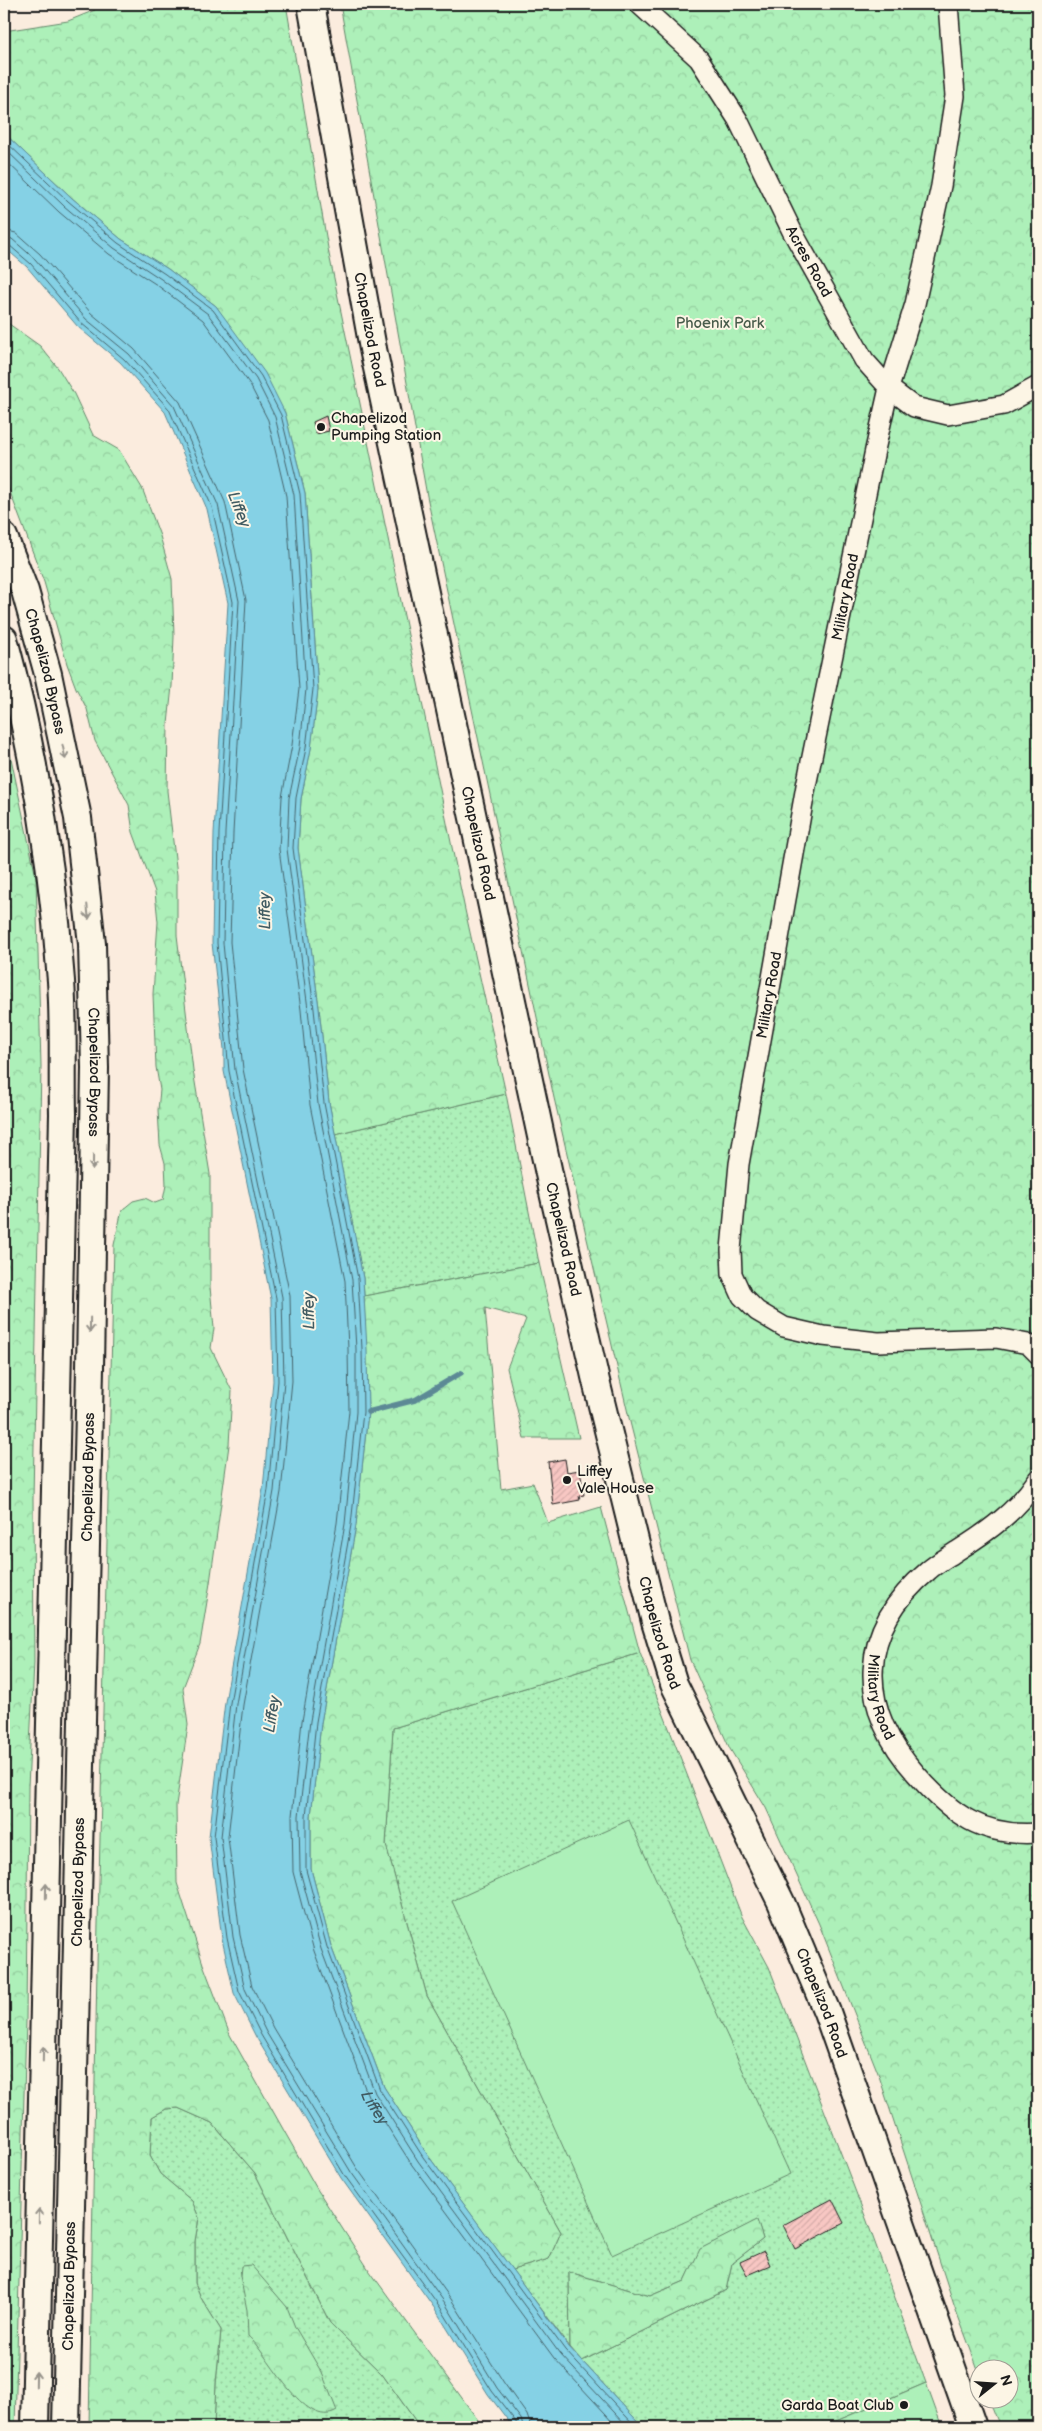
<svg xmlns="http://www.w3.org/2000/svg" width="1042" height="2431" viewBox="0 0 1042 2431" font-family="'Balsamiq Sans',sans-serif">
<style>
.grass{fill:url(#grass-dots);stroke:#64866a}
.forest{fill:url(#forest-crowns);stroke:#64866a}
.pitch{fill:#adf0b9;stroke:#64866a}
.water{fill:#85d1e5;stroke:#5b8995}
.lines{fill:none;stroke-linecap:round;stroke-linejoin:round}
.shore{stroke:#46646c;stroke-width:1}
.stream{stroke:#5b8995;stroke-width:5.5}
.building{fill:url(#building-hatch);stroke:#1c1c1c}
.street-casing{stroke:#1c1c1c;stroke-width:22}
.secondary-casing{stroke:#1c1c1c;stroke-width:30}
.street{stroke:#fcf5e5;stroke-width:19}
.secondary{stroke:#fcf5e5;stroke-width:26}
.oneway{stroke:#97938b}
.poi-dot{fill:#1c1c1c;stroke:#fcf5e5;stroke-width:2}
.labels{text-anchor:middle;stroke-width:4;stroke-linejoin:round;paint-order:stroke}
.street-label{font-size:15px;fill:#1c1c1c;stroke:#fcf5e5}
.park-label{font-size:15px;fill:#485c4b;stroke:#fcf5e5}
.poi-label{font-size:15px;fill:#1c1c1c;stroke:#fcf5e5;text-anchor:start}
.water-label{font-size:16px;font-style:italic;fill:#415b62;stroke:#fcf5e5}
</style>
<defs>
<pattern id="grass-dots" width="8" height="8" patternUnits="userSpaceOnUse" patternTransform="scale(1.25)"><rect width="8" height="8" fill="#adf0b9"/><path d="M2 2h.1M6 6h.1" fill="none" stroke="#94cd9e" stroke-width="1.8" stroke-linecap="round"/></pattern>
<pattern id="forest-crowns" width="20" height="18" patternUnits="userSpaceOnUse" patternTransform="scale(1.25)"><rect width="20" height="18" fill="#adf0b9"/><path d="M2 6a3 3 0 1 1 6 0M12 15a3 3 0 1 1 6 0" fill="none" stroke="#94cd9e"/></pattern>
<pattern id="building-hatch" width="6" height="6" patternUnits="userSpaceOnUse" patternTransform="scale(1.25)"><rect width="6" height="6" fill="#f8c7c3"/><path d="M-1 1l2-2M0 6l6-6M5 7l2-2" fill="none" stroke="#d4aaa7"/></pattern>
</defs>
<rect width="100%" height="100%" fill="#fbecde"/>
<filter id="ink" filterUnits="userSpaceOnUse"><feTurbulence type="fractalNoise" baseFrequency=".02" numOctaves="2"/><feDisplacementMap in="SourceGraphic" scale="10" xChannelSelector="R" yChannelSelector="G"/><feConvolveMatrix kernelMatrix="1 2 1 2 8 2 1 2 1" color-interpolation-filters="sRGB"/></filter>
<g filter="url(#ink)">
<path class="grass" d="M 506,1094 L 539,1263 L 364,1296 L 363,1278 L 335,1134 Z
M 640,1653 L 742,1917 L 769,1967 L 867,2221 L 926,2383 L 822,2427 L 643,2427 L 582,2361 L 726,2290 L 732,2263 L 763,2239 L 757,2221 L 701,2249 L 685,2281 L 650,2296 L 569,2272 L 570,2347 L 512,2270 L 549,2259 L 561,2232 L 427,1996 L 386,1845 L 393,1728 Z
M 178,2108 L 212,2123 L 255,2173 L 330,2323 L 382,2374 L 420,2427 L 214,2427 L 216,2383 L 221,2330 L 201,2298 L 195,2283 L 195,2241 L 199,2218 L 192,2201 L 160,2174 L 150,2156 L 152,2117 L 166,2109 Z"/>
<path class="forest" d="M 97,4 L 286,4 L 329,254 L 465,910 L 506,1094 L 335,1134 L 329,1102 L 319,1008 L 298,848 L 301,799 L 311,748 L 318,689 L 305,493 L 285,413 L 216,306 L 168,269 L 121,239 L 72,198 L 4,133 L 4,31 L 68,21 L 95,10 Z
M 340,4 L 1038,4 L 1038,2427 L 1000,2427 L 989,2399 L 1010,2398 L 1010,2368 L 980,2368 L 979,2372 L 954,2305 L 878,2073 L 819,1924 L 766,1808 L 730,1749 L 690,1660 L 630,1422 L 554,1098 L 427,496 Z
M 4,307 L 9,324 L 40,346 L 58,368 L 74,394 L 93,435 L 119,450 L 142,488 L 160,536 L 172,579 L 174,636 L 172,686 L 168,724 L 167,791 L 177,875 L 177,935 L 193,1070 L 210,1174 L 210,1287 L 214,1328 L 211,1348 L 232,1391 L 229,1445 L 210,1583 L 200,1644 L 183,1688 L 188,1725 L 176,1805 L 177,1883 L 203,1964 L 230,2035 L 283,2129 L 317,2189 L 369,2270 L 483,2427 L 420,2427 L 382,2374 L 330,2323 L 255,2173 L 212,2123 L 178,2108 L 166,2109 L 152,2117 L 150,2156 L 160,2174 L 192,2201 L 199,2218 L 195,2241 L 195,2283 L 201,2298 L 221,2330 L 216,2383 L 214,2427 L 89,2427 L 97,1966 L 114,1245 L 122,1210 L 133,1201 L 145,1198 L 155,1203 L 163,1200 L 166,1185 L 165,1163 L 160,1145 L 158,1110 L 160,1090 L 156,1067 L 153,994 L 158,922 L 155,892 L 133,832 L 129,805 L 95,741 L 87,709 L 76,688 L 67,664 L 44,582 L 4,476 Z
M 4,725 L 36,877 L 41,1066 L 33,1499 L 34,1663 L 28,1787 L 26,2021 L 15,2427 L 4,2427 Z
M 539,1263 L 579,1438 L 524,1438 L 507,1368 L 526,1319 L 485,1308 L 501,1489 L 533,1483 L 548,1523 L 601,1507 L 640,1653 L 393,1728 L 386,1845 L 427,1996 L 561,2232 L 549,2259 L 512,2270 L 427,2154 L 384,2087 L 331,1946 L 311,1869 L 311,1816 L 321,1723 L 356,1525 L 368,1412 L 364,1296 Z
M 757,2220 L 763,2239 L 732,2263 L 726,2290 L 582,2361 L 570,2347 L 569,2272 L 650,2296 L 685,2281 L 700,2249 Z
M 251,2265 L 287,2307 L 295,2327 L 322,2373 L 337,2411 C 304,2431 268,2353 248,2336 L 247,2310 L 240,2276 L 241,2266 Z"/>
<path class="pitch" d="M 629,1820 L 790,2174 L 612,2255 L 452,1901 Z
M 926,2383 L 942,2427 L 822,2427 Z"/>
<path class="water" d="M 4,133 L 72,198 L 121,239 L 168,269 L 216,306 L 265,373 L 285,413 L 305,493 L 318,690 L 311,749 L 301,799 L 298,848 L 319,1008 L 329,1102 L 363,1278 L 367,1349 L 368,1412 L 356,1525 L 321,1723 L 311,1816 L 311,1869 L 331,1946 L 384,2087 L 427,2154 L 569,2347 L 643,2427 L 513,2427 L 488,2394 L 435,2309 L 341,2178 L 256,2037 L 234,1993 L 222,1939 L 209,1837 L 225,1702 L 263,1489 L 273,1381 L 271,1299 L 224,1071 L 224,1049 L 212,943 L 214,833 L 228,603 L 207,509 L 165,412 L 120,362 L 78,327 L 27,267 L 4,247 Z"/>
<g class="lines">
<g class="shore">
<path d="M 4,140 L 68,201 L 118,243 L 165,274 L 213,310 L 261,376 L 281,415 L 300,494 L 313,689 L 306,748 L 296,798 L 293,848 L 314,1009 L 324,1103 L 358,1279 L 362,1349 L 363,1412 L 351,1525 L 316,1722 L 306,1816 L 306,1870 L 327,1947 L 380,2090 L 423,2157 L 565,2350 L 636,2427"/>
<path d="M 4,148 L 64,206 L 114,248 L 161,279 L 208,314 L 256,379 L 275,417 L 294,495 L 306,689 L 300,747 L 289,798 L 287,849 L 308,1009 L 318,1104 L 352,1280 L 356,1349 L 356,1412 L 345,1524 L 310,1721 L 299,1816 L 300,1871 L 321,1949 L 375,2093 L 418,2161 L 560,2354 L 628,2427"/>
<path id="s1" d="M 4,159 L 59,212 L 109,254 L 157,285 L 203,320 L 249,383 L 268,420 L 286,496 L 299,689 L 292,745 L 282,797 L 279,849 L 301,1010 L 310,1105 L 345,1281 L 348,1349 L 349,1411 L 337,1523 L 302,1721 L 292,1816 L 293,1872 L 314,1951 L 368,2096 L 412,2165 L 554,2358 L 618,2427"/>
<path d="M 4,230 L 16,233 L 40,254 L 91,313 L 134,349 L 180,402 L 225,502 L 246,600 L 233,833 L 230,942 L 243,1069 L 290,1296 L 292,1381 L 281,1492 L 243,1705 L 228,1837 L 240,1935 L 252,1986 L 273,2028 L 357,2168 L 451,2299 L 504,2383 L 527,2415 L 531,2427"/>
<path d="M 4,237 L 12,239 L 35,259 L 86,319 L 129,354 L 174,406 L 218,505 L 239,601 L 225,833 L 223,943 L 235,1070 L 282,1297 L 284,1381 L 274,1491 L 236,1704 L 221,1837 L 233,1937 L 245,1989 L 266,2032 L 351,2172 L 445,2303 L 497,2388 L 521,2419 L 523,2427"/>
<path d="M 4,244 L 9,245 L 31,264 L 81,323 L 124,359 L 169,409 L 212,507 L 233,602 L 219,833 L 217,943 L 229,1071 L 276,1298 L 278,1381 L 268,1490 L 230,1703 L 214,1837 L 227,1938 L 239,1991 L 261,2035 L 345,2176 L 440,2307 L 492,2391 L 516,2422 L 517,2427"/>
</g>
<path class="stream" d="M 368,1412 L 415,1400 L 461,1373"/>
</g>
<path class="building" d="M 326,416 L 329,431 L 316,434 L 313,422 Z
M 565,1459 L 567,1472 L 580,1470 L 584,1495 L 579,1496 L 580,1500 L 553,1505 L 548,1462 Z
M 832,2199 L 844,2223 L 795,2249 L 783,2225 Z
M 764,2251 L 770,2265 L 747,2275 L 740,2262 Z"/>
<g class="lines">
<defs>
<g id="street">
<path id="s2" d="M 639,4 L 699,59 L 738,120 L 792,231 L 864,360 L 889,388 L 914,407 L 948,415 L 1004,405 L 1038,386"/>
<path d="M 948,4 L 955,96 L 941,186 L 915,304 L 889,388 L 875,450 L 806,786 L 739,1164 L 731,1250 L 732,1274 L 742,1296 L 757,1311 L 784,1327 L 823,1336 L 878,1342 L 996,1338 L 1028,1344 L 1038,1354"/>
<path id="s3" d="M 1038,1479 C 1017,1511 989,1531 957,1551 C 948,1557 937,1563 929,1570 C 857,1630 856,1707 917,1775 C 952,1815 983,1837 1038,1833"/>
</g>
<g id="secondary">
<path id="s4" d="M 311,4 L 373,349 L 552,1188 L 596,1381 L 655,1622 L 674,1684 L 781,1902 L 827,2012 L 973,2427"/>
<path id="s5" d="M 4,537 L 25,591 L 48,674 L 78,818 L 92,944 L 95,1068 L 90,1368 L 66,2427"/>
<path d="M 4,639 C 34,751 53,865 61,981 C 64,1025 62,1070 63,1114 L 35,2427"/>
</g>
</defs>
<use href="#street" class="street-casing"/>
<use href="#secondary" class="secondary-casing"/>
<use href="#street" class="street"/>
<use href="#secondary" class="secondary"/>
</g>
<defs><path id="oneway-shaft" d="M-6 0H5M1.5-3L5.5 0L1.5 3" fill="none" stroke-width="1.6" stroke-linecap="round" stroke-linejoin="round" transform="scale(1.25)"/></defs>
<g class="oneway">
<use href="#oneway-shaft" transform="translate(64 752) rotate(78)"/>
<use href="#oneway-shaft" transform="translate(88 912) rotate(84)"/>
<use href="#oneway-shaft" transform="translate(93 1162) rotate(91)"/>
<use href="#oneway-shaft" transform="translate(90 1325) rotate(91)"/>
<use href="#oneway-shaft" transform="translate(46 1891) rotate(-89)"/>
<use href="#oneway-shaft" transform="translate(43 2054) rotate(-89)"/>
<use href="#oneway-shaft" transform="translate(39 2216) rotate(-89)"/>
<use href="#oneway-shaft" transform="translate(36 2379) rotate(-89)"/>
</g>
</g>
<g class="poi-dot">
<circle cx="321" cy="427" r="5"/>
<circle cx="567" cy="1480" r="5"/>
<circle cx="904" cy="2405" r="5"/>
</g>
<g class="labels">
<g class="street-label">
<text dy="5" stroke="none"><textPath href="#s2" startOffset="312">Acres Road</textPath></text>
<text dy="5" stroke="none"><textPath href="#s4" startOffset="331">Chapelizod Road</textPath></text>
<text transform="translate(845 597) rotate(-79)" y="5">Military Road</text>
<text dy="5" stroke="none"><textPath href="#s5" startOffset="141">Chapelizod Bypass</textPath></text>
<text dy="5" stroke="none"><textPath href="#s4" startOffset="856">Chapelizod Road</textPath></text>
<text transform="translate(769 995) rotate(-80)" y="5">Military Road</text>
<text dy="5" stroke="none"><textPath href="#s5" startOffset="546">Chapelizod Bypass</textPath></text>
<text dy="5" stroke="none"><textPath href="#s4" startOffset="1261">Chapelizod Road</textPath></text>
<text transform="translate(88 1477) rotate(-89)" y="5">Chapelizod Bypass</text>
<text dy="5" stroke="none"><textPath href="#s4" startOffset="1666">Chapelizod Road</textPath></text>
<text dy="5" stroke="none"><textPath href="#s3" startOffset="289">Military Road</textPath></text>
<text transform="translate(78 1882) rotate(-89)" y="5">Chapelizod Bypass</text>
<text dy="5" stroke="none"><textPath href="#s4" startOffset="2071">Chapelizod Road</textPath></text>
<text transform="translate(69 2286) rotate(-89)" y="5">Chapelizod Bypass</text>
</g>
<g class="park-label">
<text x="720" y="328">Phoenix Park</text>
</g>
<g class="poi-label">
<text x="331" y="423">Chapelizod<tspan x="331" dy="17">Pumping Station</tspan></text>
<text x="577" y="1476">Liffey<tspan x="577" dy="17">Vale House</tspan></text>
<text x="894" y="2410" text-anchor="end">Garda Boat Club</text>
</g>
<g class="water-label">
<text transform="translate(240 509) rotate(69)" y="6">Liffey</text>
<text transform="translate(264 911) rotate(-91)" y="6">Liffey</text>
<text transform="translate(308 1311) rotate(-91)" y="6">Liffey</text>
<text transform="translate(271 1714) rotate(-81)" y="6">Liffey</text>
<text dy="6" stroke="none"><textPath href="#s1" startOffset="2092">Liffey</textPath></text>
</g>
</g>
<rect width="1042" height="2431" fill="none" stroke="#fcf5e5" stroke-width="20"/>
<rect x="10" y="10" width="1022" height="2411" fill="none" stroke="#1c1c1c" stroke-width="2" filter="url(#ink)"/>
<g transform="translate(994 2384) rotate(73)"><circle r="24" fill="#fcf5e5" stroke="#a29e95"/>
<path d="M0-4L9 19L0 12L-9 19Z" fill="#1c1c1c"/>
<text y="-8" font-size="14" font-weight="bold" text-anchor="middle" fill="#1c1c1c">N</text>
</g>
</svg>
